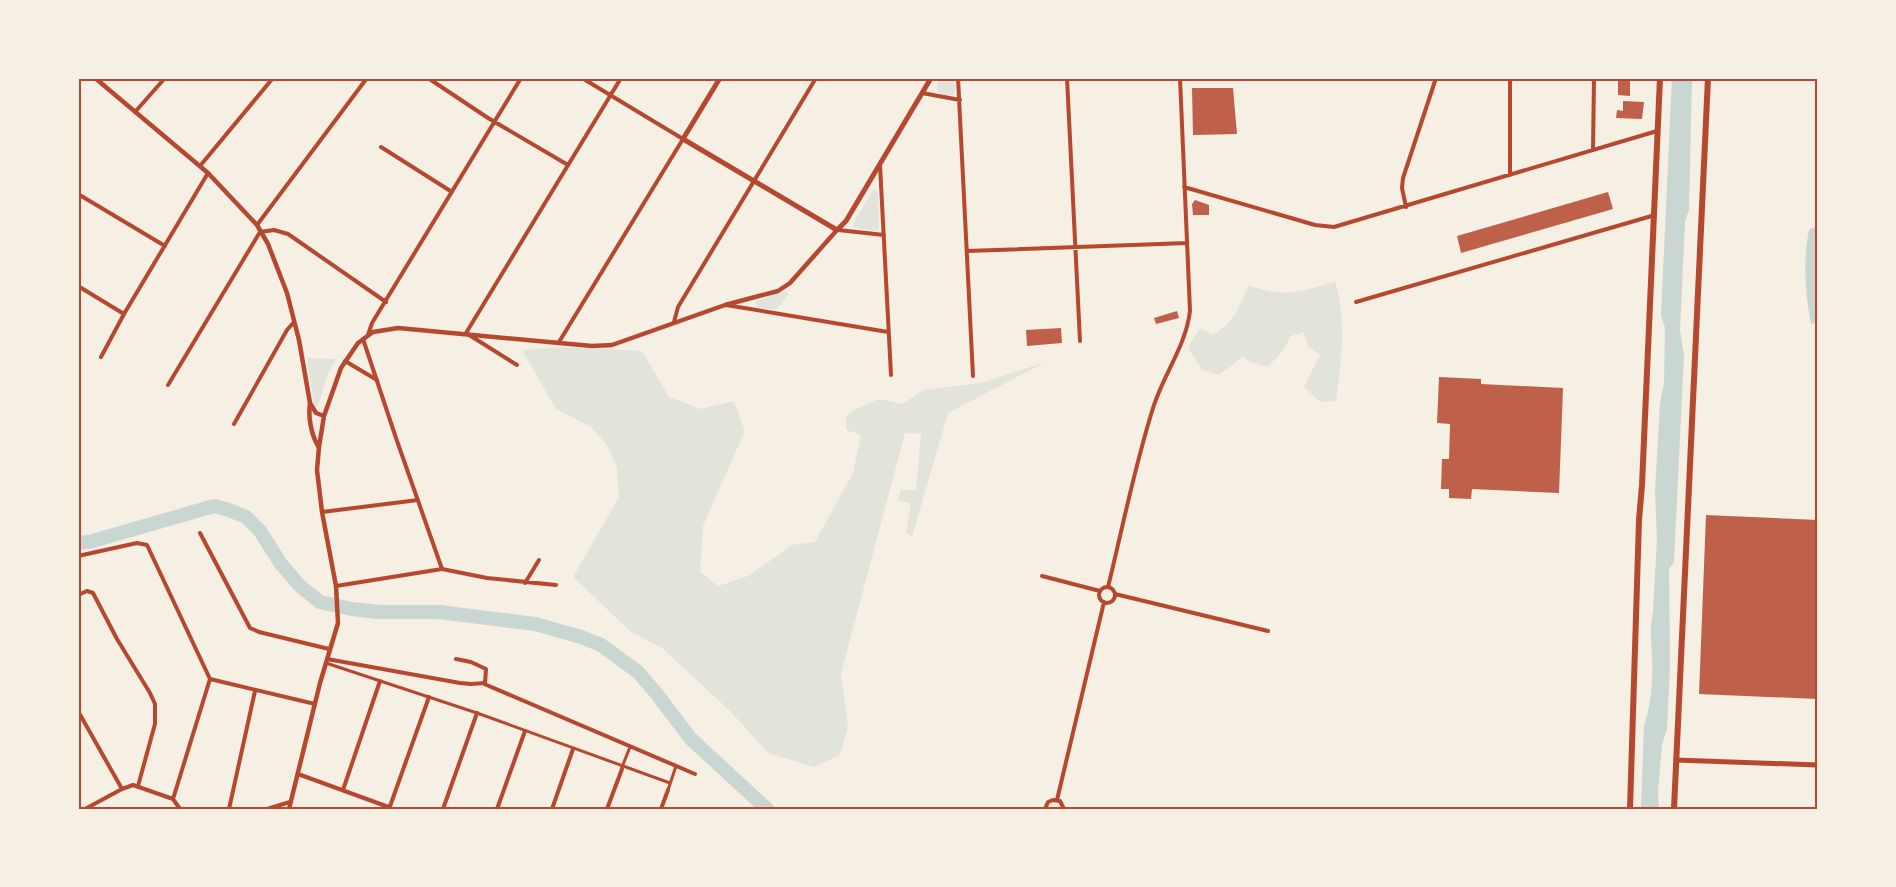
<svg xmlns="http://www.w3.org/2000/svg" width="1896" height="887" viewBox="0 0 1896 887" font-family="'Public Sans',sans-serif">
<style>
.green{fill:#e2e4dc}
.water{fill:#c9d6d2}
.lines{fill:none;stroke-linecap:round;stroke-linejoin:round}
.river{stroke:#c9d6d2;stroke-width:14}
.building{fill:#bf614a}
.pedestrian{stroke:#b5482f;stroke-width:3}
.minor{stroke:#b5482f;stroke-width:4}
.tertiary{stroke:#b5482f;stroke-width:4.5}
.secondary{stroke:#b5482f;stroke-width:5}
.trunk{stroke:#b5482f;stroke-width:6}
.neatline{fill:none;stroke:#b5482f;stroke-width:2}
</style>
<rect width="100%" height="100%" fill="#f6efe4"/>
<path class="green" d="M 941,78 L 955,78 L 956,89 L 954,95 C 949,97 940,95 937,91 L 937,84 Z
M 873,190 L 878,192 L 879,229 L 877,231 L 854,228 L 853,224 Z
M 1335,281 C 1347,319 1341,363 1336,401 L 1320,402 L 1304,387 L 1320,355 L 1308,346 L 1304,332 L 1291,336 L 1282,352 L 1268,367 L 1251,362 L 1243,357 L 1219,375 L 1202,370 L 1188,347 L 1200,328 L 1213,335 C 1235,322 1239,307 1248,285 C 1284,298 1300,293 1335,281 Z
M 785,291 L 789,294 L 776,310 L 758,307 L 755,305 L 756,301 Z
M 565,347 L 642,351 L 669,397 L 701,409 L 734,401 L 745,431 L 703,526 L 700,572 L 718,586 L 748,576 L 792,545 L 815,542 L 853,473 L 861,435 L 846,430 L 846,417 L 852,411 L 878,399 L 903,404 L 923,390 L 981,383 L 1046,362 L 948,413 L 912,537 L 906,533 L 911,504 L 898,500 L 901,490 L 916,490 L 921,434 L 905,433 L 841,674 L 848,727 L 840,755 L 814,767 L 768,753 L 730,711 L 662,648 L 630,631 L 573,577 L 619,497 L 617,467 L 606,444 L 591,427 L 556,409 L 522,350 Z
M 307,358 L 336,359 L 328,373 L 318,406 L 316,407 L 314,406 Z"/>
<path class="water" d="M 1672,78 L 1692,78 L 1689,210 L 1685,221 L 1680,330 L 1684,355 L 1674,562 L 1669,569 L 1670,666 L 1667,729 L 1662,745 L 1658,792 L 1659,809 L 1641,809 L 1644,726 C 1651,706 1653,681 1652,660 C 1652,643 1649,628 1653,612 L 1657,539 L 1655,491 L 1660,403 L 1664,383 L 1665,328 L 1661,315 Z
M 1818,225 L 1818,322 L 1811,324 C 1805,294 1803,260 1809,230 Z"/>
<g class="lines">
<path class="river" d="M 78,543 L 89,542 L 214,506 L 229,510 L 246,517 L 260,531 L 281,564 L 300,586 L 320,602 L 352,609 L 378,612 L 439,612 L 535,624 L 581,637 L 601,645 L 638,672 L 656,693 L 691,739 L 767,809"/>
</g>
<path class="building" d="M 1618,78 L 1630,78 L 1630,96 L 1618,95 Z
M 1192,88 L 1233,88 L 1237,134 L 1193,135 Z
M 1623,101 L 1644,102 L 1642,119 L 1616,118 L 1617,110 L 1623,111 Z
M 1608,192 L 1613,209 L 1461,253 L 1457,236 Z
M 1195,200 L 1209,205 L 1209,215 L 1193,215 L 1192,204 Z
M 1177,311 L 1179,318 L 1156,324 L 1154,318 Z
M 1061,328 L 1062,343 L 1027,346 L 1026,330 Z
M 1439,377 L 1481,379 L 1481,384 L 1563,388 L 1559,493 L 1472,489 L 1471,499 L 1449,498 L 1449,489 L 1441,489 L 1442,459 L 1449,459 L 1450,424 L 1437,423 Z
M 1706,515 L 1818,520 L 1818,699 L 1699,694 Z"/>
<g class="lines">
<path class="pedestrian" d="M 326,663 L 477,713 L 670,783
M 622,767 L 630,747
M 668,790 L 676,766"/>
<path class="minor" d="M 428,78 L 488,118 L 568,165
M 958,78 L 973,376
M 1067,78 L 1080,341
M 922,93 L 960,100
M 135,112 L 165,78
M 381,147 L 452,192
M 1593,150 L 1594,78
M 880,165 L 891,375
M 200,166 L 273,78
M 1510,175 L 1510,78
M 1184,187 L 1315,225 L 1334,227 L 1657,131
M 78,194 L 165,246
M 1406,207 L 1402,188 L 1403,178 L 1436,78
M 257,225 L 367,78
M 838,230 L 884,235
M 967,251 L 1187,243
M 78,286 L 124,314
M 1356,302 L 1655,215
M 726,305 L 888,332
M 674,322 L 678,307 L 816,78
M 368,335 L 372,323 L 521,78
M 363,339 L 396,438 L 442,569
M 559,342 L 683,139 L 582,78
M 101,357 L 124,314 L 208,173
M 345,361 L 377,380
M 517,365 L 466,333 L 621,78
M 168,385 L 260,232 L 274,230 L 288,234 L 386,302
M 234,424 L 287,330 L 294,322
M 322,512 L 418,500
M 200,533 L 250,628 L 259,632 L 329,649
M 78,556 L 137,543 L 147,545 L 210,679 L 315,704
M 1042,576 L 1100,591
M 525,583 L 539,560
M 336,586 L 442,569 L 487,578 L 556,585
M1099 595a8 8 0 1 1 16 0a8 8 0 1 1-16 0Z
M 1108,587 C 1123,526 1135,464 1154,405 C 1165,372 1186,345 1190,311 L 1180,78
M 1115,594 L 1268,631
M 78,595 L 87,591 L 93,593 L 117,639 L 150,693 L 155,704 L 155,724 L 138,786
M 327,659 L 460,683 L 471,684 L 485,683 L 486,669 L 471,662 L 456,659
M 482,683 L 695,774
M 78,711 L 122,789
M 298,774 L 394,809
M 343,790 L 380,681
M 173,799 L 210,679
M 1057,800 L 1104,602
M 85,809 L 122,789 L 133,785 L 173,799 L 180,809
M 229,809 L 255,691
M 267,809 L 290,802
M 389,809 L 429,697
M 443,809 L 477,713
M 497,809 L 525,731
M 552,809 L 573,749
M 607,809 L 622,769
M 661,809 L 668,790
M 1045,809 L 1048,802 L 1053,800 L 1060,801 L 1064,809"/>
<path class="tertiary" d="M 95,78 L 208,173 L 257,225 L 268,244 L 287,293 L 299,340 L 310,403 C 308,417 311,434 318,446
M 310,403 L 316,413 L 324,416
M 289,809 L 320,683 L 338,623 L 336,586 L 322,512 L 317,470 L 319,447 L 324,416 L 341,368 L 358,343 L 373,332 L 398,328 L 592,346 L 612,345 L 725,305 L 778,291 L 790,283 L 837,230"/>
<path class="secondary" d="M 720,78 L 683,139 L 837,230 L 846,221 L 931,78
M 1676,760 L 1818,765"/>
<path class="trunk" d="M 1630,809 L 1639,520 L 1642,485 L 1660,78
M 1674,809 L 1708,78"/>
</g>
<rect width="1896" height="887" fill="none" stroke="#f6efe4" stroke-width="159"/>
<rect x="80" y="80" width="1736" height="728" class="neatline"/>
</svg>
